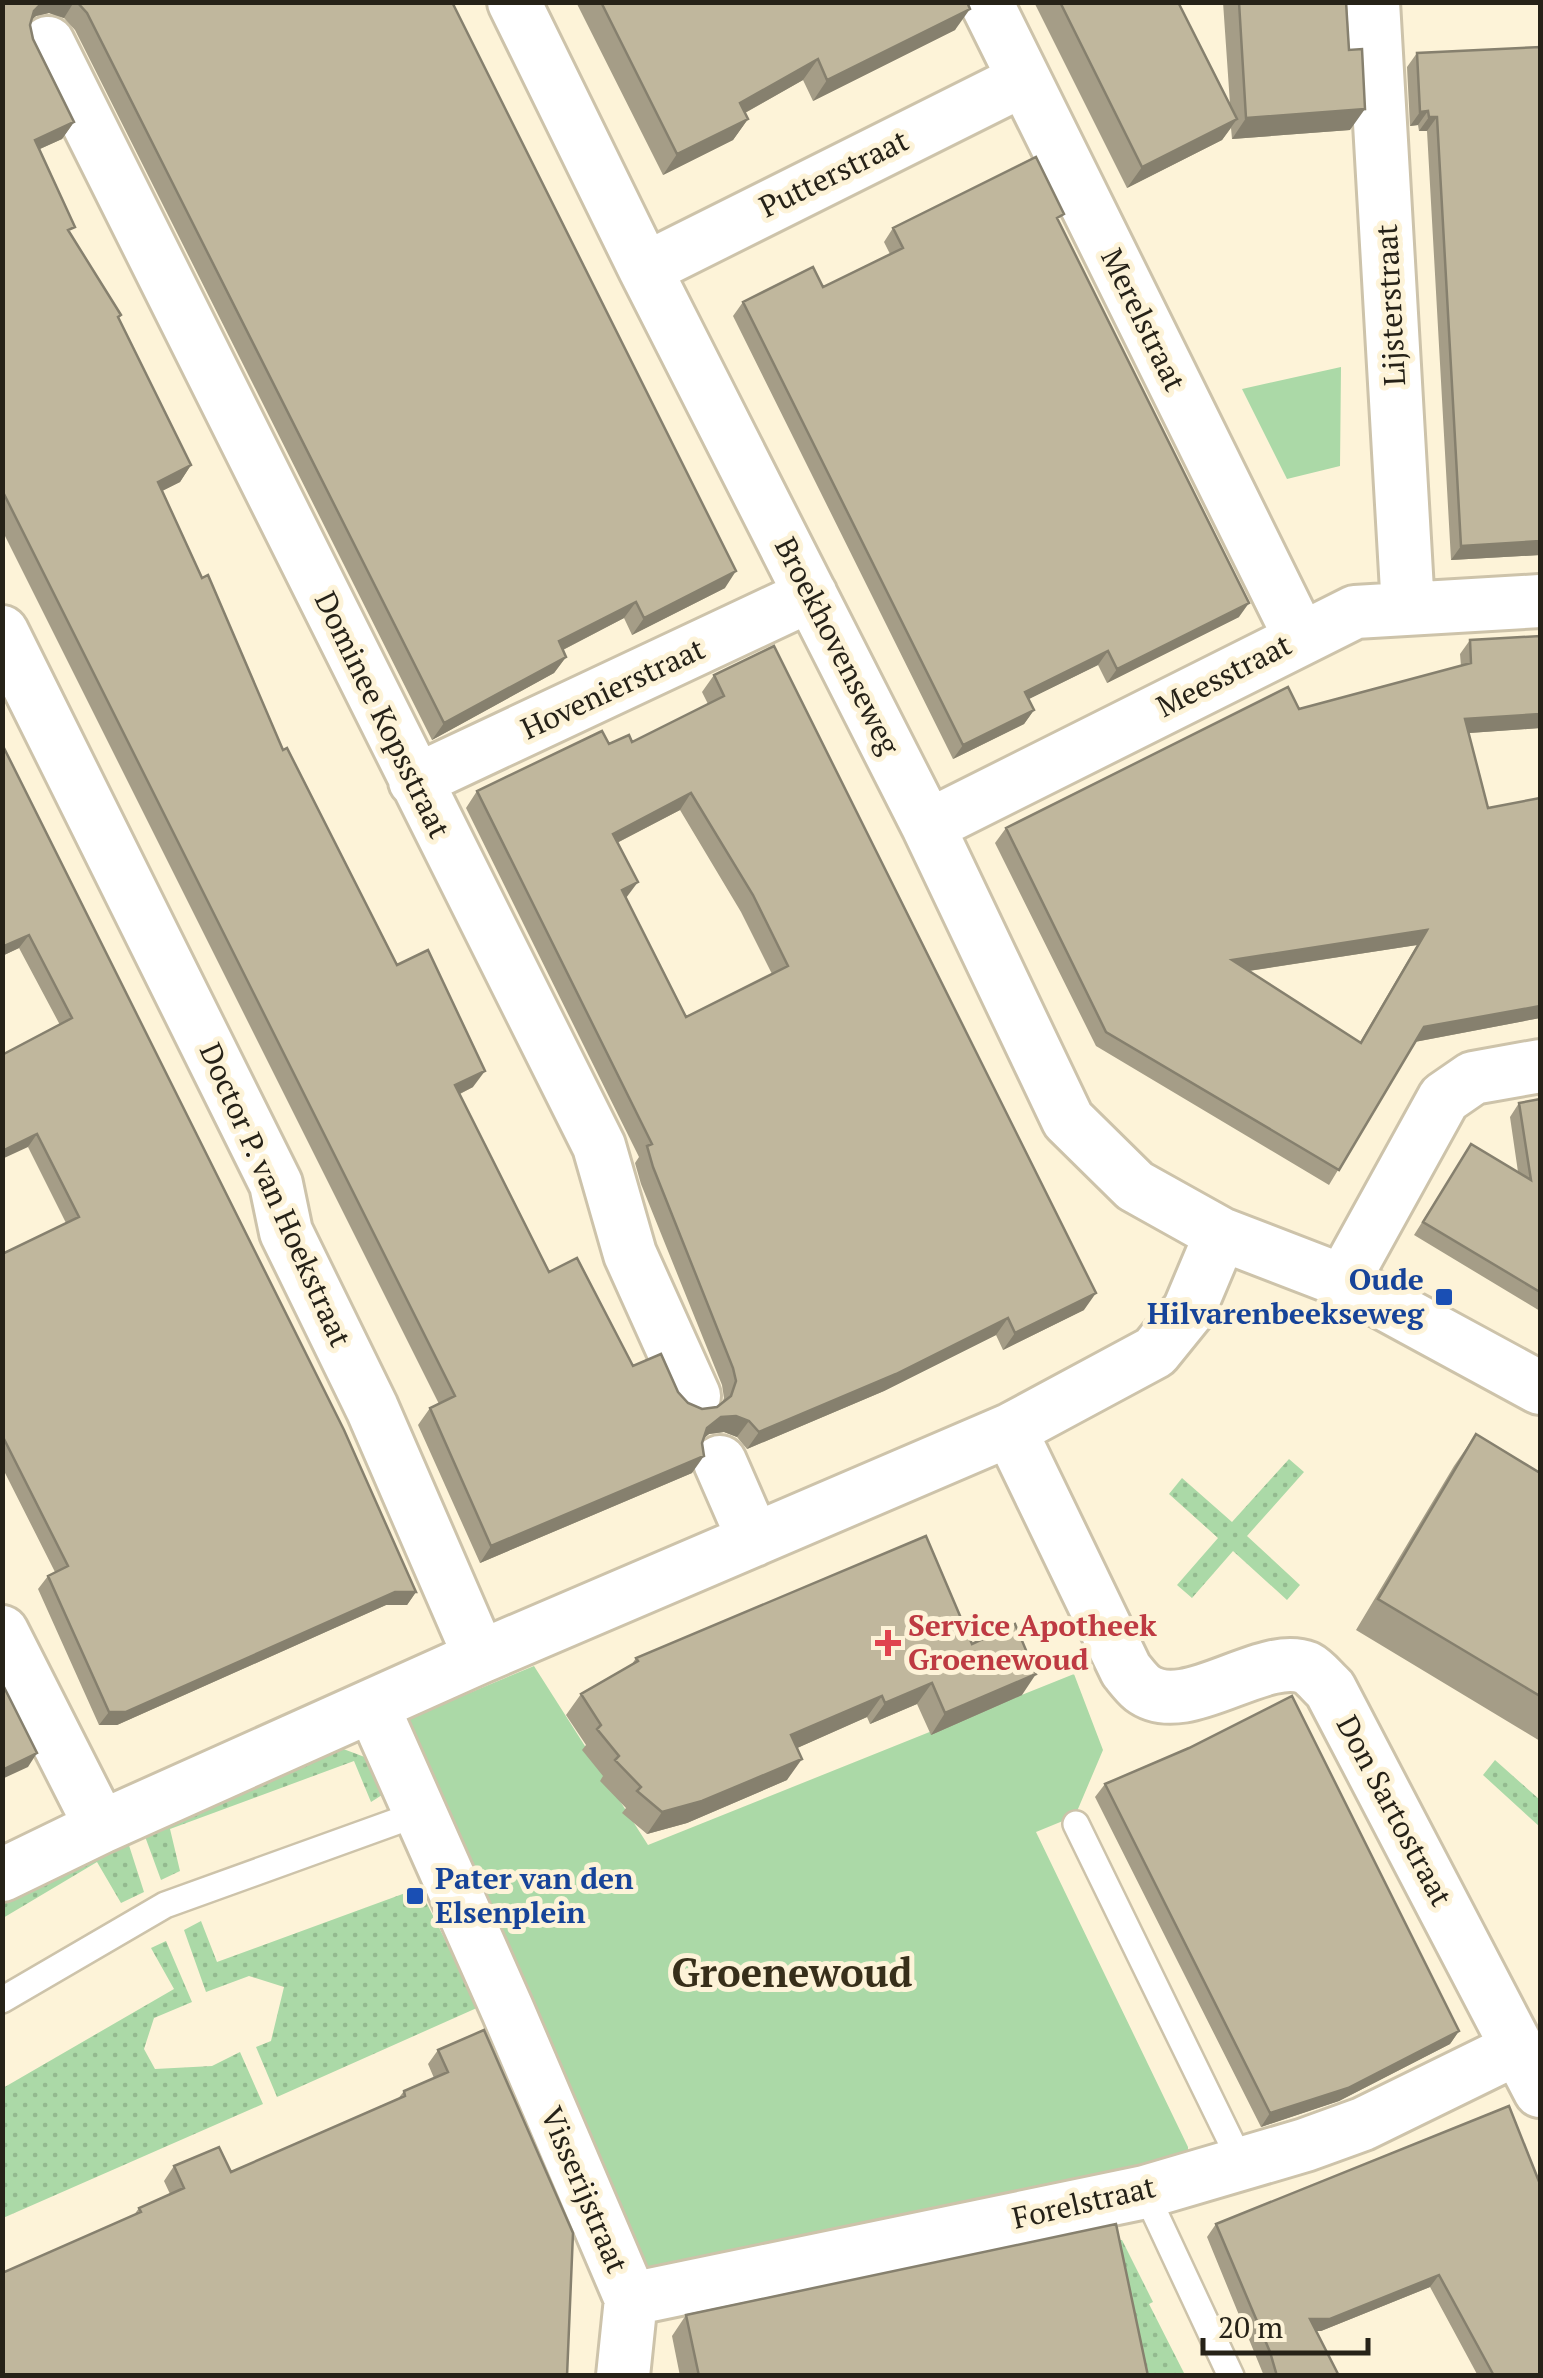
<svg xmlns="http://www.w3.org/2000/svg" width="1543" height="2378" viewBox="0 0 1543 2378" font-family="'PT Serif',serif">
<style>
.grass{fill:url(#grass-dots)}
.park{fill:#abd9a7}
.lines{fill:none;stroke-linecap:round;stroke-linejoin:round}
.service-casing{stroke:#cdc3aa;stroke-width:30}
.minor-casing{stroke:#cdc3aa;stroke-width:58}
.service{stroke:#fff;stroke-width:25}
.minor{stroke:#fff;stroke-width:52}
.wall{fill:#a59d87;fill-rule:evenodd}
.shaded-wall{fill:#86806e}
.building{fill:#c0b79d;stroke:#86806e;stroke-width:2.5;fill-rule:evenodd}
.transit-dot{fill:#1a4fb4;stroke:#fdf3d8;stroke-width:4}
.health-dot{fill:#e0444e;stroke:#fdf3d8;stroke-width:4}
.labels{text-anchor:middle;stroke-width:10;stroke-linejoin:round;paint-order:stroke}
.street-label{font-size:30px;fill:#262218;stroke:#fdf3d8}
.transit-label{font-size:30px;font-weight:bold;fill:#164399;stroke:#fdf3d8;text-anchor:end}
.health-label{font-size:30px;font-weight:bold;fill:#be3a42;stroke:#fdf3d8;text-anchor:start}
.district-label{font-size:40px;font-weight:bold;fill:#372f1a;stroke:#fdf3d8}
</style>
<defs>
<pattern id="grass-dots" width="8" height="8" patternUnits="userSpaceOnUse" patternTransform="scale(2.5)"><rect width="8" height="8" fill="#abd9a7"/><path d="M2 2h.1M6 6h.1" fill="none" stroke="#93ba8f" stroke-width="1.8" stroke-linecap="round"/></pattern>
</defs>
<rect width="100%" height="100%" fill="#fdf3d8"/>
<path class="grass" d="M 1289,1459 L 1304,1472 L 1247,1536 L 1300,1585 L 1287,1600 L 1233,1551 L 1192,1598 L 1177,1585 L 1218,1538 L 1169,1494 L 1182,1478 L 1232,1522 Z
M 338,1747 L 370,1759 L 382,1795 L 371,1802 L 354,1761 L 170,1829 L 180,1871 L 161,1880 L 143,1831 Z
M 1495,1760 L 1540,1800 L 1540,1827 L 1483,1775 Z
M 126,1836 L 144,1892 L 121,1903 L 97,1862 L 3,1918 L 3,1899 Z
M 419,1888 L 479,2007 L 277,2097 L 256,2047 L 271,2041 L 284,1987 L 249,1976 L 206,1992 L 184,1930 L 201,1921 L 217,1962 Z
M 166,1941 L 192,2002 L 154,2018 L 144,2049 L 155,2069 L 212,2066 L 240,2052 L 263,2104 L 3,2218 L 3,2088 L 174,1989 L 151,1948 Z
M 1118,2240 L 1122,2240 L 1153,2302 L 1149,2304 L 1184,2373 L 1130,2375 Z"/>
<path class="park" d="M 1341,367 L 1340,466 L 1287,479 L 1242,389 Z
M 534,1666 L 648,1845 L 1074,1674 L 1103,1750 L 1075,1816 L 1036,1832 L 1188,2147 L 1188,2164 L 641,2275 L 407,1719 Z"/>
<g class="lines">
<defs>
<path id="service" d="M 1076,1824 L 1241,2162
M 2,2000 L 165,1905 L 420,1813
M 1145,2192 L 1231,2376"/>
<path id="minor" d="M 514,2 L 645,269 L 928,826 L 1068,1120 L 1135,1186 L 1221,1234 L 1343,1281 L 1540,1388
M 986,2 L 1300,637
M 1373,2 L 1408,608
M 48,43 L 599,1146 L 630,1254 L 694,1396
M 645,269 L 1023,80
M 2,632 L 276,1184 L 286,1232 L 372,1408 L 480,1657
M 415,781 L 811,595
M 928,826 L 1355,612 L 1540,601
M 1343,1281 L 1444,1098 L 1473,1078 L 1540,1066
M 1010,1430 L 1126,1670 C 1131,1676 1136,1683 1142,1688 C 1185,1721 1262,1650 1307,1668 C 1315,1672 1323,1683 1330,1689 L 1540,2091
M 720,1462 L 754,1540
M 2,1632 L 101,1827
M 373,1707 L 508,2011 L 631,2299 L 623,2376
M 2,1875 L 101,1827 L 480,1657 L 1010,1430 L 1155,1352 L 1189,1310 L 1221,1234
M 631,2299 L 1145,2192 L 1305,2145 L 1363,2124 L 1518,2048"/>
</defs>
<use href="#service" class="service-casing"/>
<use href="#minor" class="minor-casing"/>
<use href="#service" class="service"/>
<use href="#minor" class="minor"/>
</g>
<path class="wall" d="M 2,2 L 452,2 L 725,588 L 632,635 L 624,618 L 563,650 L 566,657 L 554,673 L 432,740 L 75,30 L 64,18 L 49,13 L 36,16 L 32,19 L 30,25 L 33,39 L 74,122 L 62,139 L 40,149 L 70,234 L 121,315 L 119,319 L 191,465 L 180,482 L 162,491 L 283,750 L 397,965 L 473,1087 L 460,1094 L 549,1272 L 633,1366 L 678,1392 L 688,1403 L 702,1409 L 717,1407 L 722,1403 L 724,1398 L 722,1385 L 641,1184 L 635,1163 L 639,1157 L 466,808 L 477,791 L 609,744 L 632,742 L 708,704 L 702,692 L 714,675 L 1084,1310 L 1003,1350 L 996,1335 L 884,1391 L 747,1449 L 737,1437 L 724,1432 L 709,1434 L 703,1439 L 692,1473 L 480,1563 L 418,1425 L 430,1408 L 439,1404 L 2,530 ZM 680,810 L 741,912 L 772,974 L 686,1017 L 626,898 L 617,843 Z
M 576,2 L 967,2 L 955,30 L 813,101 L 803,80 L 745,113 L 748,119 L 733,140 L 663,175 Z
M 1034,2 L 1178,2 L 1230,104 L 1223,2 L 1346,2 L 1350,130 L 1232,139 L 1231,128 L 1222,140 L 1127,188 Z
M 1540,47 L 1540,555 L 1451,560 L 1427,131 L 1419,131 L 1418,125 L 1410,126 L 1407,67 L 1417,53 Z
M 1059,222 L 1239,617 L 1107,683 L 1098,665 L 1028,699 L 1034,710 L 1024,724 L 953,759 L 733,316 L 743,302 L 823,287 L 890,254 L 884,242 L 893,228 Z
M 1470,640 L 1540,728 L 1469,733 L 1488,808 L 1540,798 L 1540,1018 L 1415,1042 L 1329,1185 L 1096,1046 L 995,843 L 1006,828 L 1299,709 L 1461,666 L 1460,654 ZM 1417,945 L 1360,1042 L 1249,971 Z
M 2,744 L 416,1592 L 407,1605 L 386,1605 L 117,1725 L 99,1725 L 38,1589 L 48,1576 L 55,1572 L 2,1467 L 2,1254 L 66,1223 L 28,1147 L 60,1025 L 19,948 L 2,956 Z
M 1540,1099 L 1540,1311 L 1414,1235 L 1471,1144 L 1518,1172 L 1510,1117 L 1519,1103 Z
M 1476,1434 L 1540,1473 L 1540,1741 L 1356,1630 L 1454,1466 Z
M 972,1644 L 1022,1695 L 931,1735 L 917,1704 L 870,1724 L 867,1717 L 797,1748 L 787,1780 L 687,1823 L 647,1834 L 622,1813 L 626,1808 L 600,1781 L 603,1776 L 582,1750 L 586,1745 L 566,1715 L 581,1694 L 632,1664 L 636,1658 Z
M 1105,1784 L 1459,2031 L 1450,2044 L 1339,2101 L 1261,2127 L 1095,1797 Z
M 484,2030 L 567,2376 L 134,2215 L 139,2208 L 170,2194 L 164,2181 L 174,2166 L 231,2172 L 398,2099 L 404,2091 L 434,2078 L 428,2064 L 438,2050 Z
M 1509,2106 L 1540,2376 L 1478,2376 L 1430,2287 L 1321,2331 L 1316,2331 L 1339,2376 L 1264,2376 L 1207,2237 L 1216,2224 Z
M 686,2315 L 1148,2376 L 680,2376 L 672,2336 Z"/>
<path class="shaded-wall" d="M 43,2 L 74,2 L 64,18 L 49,13 L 36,16 L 23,27 L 34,11 Z
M 970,9 L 955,30 L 813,101 L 827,80 Z
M 818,59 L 803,80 L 725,124 L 740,103 Z
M 1365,109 L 1350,130 L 1232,139 L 1246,118 Z
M 1428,111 L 1418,125 L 1410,126 L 1420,112 Z
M 1429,117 L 1437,117 L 1427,131 L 1419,131 Z
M 748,119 L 733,140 L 663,175 L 677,154 Z
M 1237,119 L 1222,140 L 1127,188 L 1142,167 Z
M 74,122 L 62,139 L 24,156 L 35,140 Z
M 191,465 L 180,482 L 146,499 L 158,482 Z
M 1540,541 L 1540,555 L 1451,560 L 1461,546 Z
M 736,571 L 725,588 L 632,635 L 644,618 Z
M 636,602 L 624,618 L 547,658 L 559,641 Z
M 1249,603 L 1239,617 L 1107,683 L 1117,669 Z
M 1108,651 L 1098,665 L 1015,706 L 1025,692 Z
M 566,657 L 554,673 L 432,740 L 444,723 Z
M 1034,710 L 1024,724 L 953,759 L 963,745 Z
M 1540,714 L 1540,728 L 1455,734 L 1465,719 Z
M 691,793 L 680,810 L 601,851 L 613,834 Z
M 638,882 L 626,898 L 622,890 Z
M 1427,930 L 1417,945 L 1222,975 L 1232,960 Z
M 29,935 L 19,948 L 2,956 L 2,947 Z
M 1540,1006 L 1540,1018 L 1414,1042 L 1424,1027 Z
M 485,1071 L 473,1087 L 443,1102 L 455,1085 Z
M 37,1134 L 28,1147 L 2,1159 L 2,1151 Z
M 1096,1293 L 1084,1310 L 1003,1350 L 1015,1333 Z
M 1008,1318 L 996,1335 L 884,1391 L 747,1449 L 759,1432 Z
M 736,1416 L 749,1421 L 737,1437 L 724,1432 L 709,1434 L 695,1445 L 707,1428 L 721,1417 Z
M 704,1456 L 692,1473 L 480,1563 L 491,1546 Z
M 395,1592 L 416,1592 L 407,1605 L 386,1605 L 117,1725 L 99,1725 L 109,1712 Z
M 1036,1674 L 1022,1695 L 931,1735 L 945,1713 Z
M 932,1683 L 917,1704 L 870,1724 L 885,1703 Z
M 882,1696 L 867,1717 L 777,1757 L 791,1735 Z
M 37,1753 L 28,1767 L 2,1779 L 2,1770 Z
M 802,1759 L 787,1780 L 687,1823 L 647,1834 L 662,1812 Z
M 1459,2031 L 1450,2044 L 1339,2101 L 1261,2127 L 1270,2113 Z
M 1439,2275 L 1430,2287 L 1321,2331 L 1301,2331 L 1310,2319 Z"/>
<path class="building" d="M 2,2 L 43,2 L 34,11 L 30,25 L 33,39 L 74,122 L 35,140 L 75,227 L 68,230 L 121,315 L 118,317 L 191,465 L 158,482 L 202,578 L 208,575 L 283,750 L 287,748 L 397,965 L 428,950 L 485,1071 L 455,1085 L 549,1272 L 577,1258 L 633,1366 L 661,1354 L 678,1392 L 688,1403 L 702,1409 L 717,1407 L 731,1396 L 736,1381 L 733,1368 L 653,1167 L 647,1146 L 652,1144 L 477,791 L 602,731 L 609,744 L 629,735 L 632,742 L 724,696 L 714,675 L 774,646 L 1096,1293 L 1015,1333 L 1008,1318 L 896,1374 L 759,1432 L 749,1421 L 736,1416 L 721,1417 L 707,1428 L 702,1443 L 704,1456 L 491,1546 L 430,1408 L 455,1396 L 2,490 ZM 691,793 L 753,895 L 788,966 L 686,1017 L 622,890 L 638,882 L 613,834 Z
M 77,2 L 452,2 L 736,571 L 644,618 L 636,602 L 559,641 L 566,657 L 444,723 L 87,13 Z
M 601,2 L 967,2 L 970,9 L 827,80 L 818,59 L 740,103 L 748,119 L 677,154 Z
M 1060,2 L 1178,2 L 1237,119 L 1142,167 Z
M 1239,2 L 1346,2 L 1349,50 L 1362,49 L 1365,109 L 1246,118 Z
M 1540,47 L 1540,541 L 1461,546 L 1437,117 L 1429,117 L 1428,111 L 1420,112 L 1417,53 Z
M 1036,157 L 1064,214 L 1057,218 L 1249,603 L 1117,669 L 1108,651 L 1025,692 L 1034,710 L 963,745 L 743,302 L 813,267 L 823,287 L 903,248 L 893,228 Z
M 1540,636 L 1540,714 L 1465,719 L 1488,808 L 1540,798 L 1540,1006 L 1424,1027 L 1339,1170 L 1106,1032 L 1006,828 L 1288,687 L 1299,709 L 1471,663 L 1470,640 ZM 1427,930 L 1361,1043 L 1232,960 Z
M 2,744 L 344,1430 L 416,1592 L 395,1592 L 126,1712 L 109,1712 L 48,1576 L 68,1566 L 2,1435 L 2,1254 L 79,1217 L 37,1134 L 2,1151 L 2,1055 L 72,1018 L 29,935 L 2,947 Z
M 1540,1099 L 1540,1292 L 1423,1222 L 1471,1144 L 1531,1180 L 1519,1103 Z
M 1476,1434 L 1540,1473 L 1540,1696 L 1378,1599 Z
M 926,1536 L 972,1644 L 1015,1624 L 1036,1674 L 945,1713 L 932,1683 L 885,1703 L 882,1696 L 791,1735 L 802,1759 L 702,1801 L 662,1812 L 637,1791 L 641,1787 L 615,1760 L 619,1756 L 597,1729 L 601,1725 L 581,1694 L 638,1661 L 636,1658 Z
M 2,1683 L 37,1753 L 2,1770 Z
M 1292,1696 L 1459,2031 L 1348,2088 L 1270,2113 L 1105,1784 L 1189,1748 Z
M 484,2030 L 573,2233 L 567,2376 L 2,2376 L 2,2273 L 141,2212 L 139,2208 L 184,2188 L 174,2166 L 219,2147 L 231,2172 L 405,2096 L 404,2091 L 448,2072 L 438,2050 Z
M 1509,2106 L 1540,2184 L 1540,2376 L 1490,2376 L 1493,2374 L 1439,2275 L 1330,2319 L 1310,2319 L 1339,2376 L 1277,2376 L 1270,2352 L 1216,2224 Z
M 1116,2224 L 1148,2376 L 699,2376 L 686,2315 Z"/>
<g class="transit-dot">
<rect x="1434" y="1287" width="20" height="20" rx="5"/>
<rect x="405" y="1886" width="20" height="20" rx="5"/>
</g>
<path class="health-dot" d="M883 1628h10v10h10v10h-10v10h-10v-10h-10v-10h10z"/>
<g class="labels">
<g class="street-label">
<text transform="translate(834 174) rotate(-26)" y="10">Putterstraat</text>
<text transform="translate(1391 305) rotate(-93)" y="10">Lijsterstraat</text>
<text transform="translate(1143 320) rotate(64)" y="10">Merelstraat</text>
<text transform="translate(837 646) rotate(63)" y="10">Broekhovenseweg</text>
<text transform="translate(1224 676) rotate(-27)" y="10">Meesstraat</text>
<text transform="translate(613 689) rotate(-25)" y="10">Hovenierstraat</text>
<text transform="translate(382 715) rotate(64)" y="10">Dominee Kopsstraat</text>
<text transform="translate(275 1195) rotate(66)" y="10">Doctor P. van Hoekstraat</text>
<text transform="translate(1394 1811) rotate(62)" y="10">Don Sartostraat</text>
<text transform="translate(584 2190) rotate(67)" y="10">Visserijstraat</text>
<text transform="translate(1084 2203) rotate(-13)" y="10">Forelstraat</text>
</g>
<g class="transit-label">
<text x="1424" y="1290">Oude<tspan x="1424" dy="34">Hilvarenbeekseweg</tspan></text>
<text x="435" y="1889" text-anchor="start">Pater van den<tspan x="435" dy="34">Elsenplein</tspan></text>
</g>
<g class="health-label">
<text x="908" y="1636">Service Apotheek<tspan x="908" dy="34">Groenewoud</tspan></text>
</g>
<g class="district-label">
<text x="792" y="1987">Groenewoud</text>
</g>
</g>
<rect width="1543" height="2378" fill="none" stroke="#262218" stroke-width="10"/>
<path d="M1203 2338v15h165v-15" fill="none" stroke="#262218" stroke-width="5"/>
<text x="1218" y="2338" font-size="30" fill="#262218" stroke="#fdf3d8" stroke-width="8" paint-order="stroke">20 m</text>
</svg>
